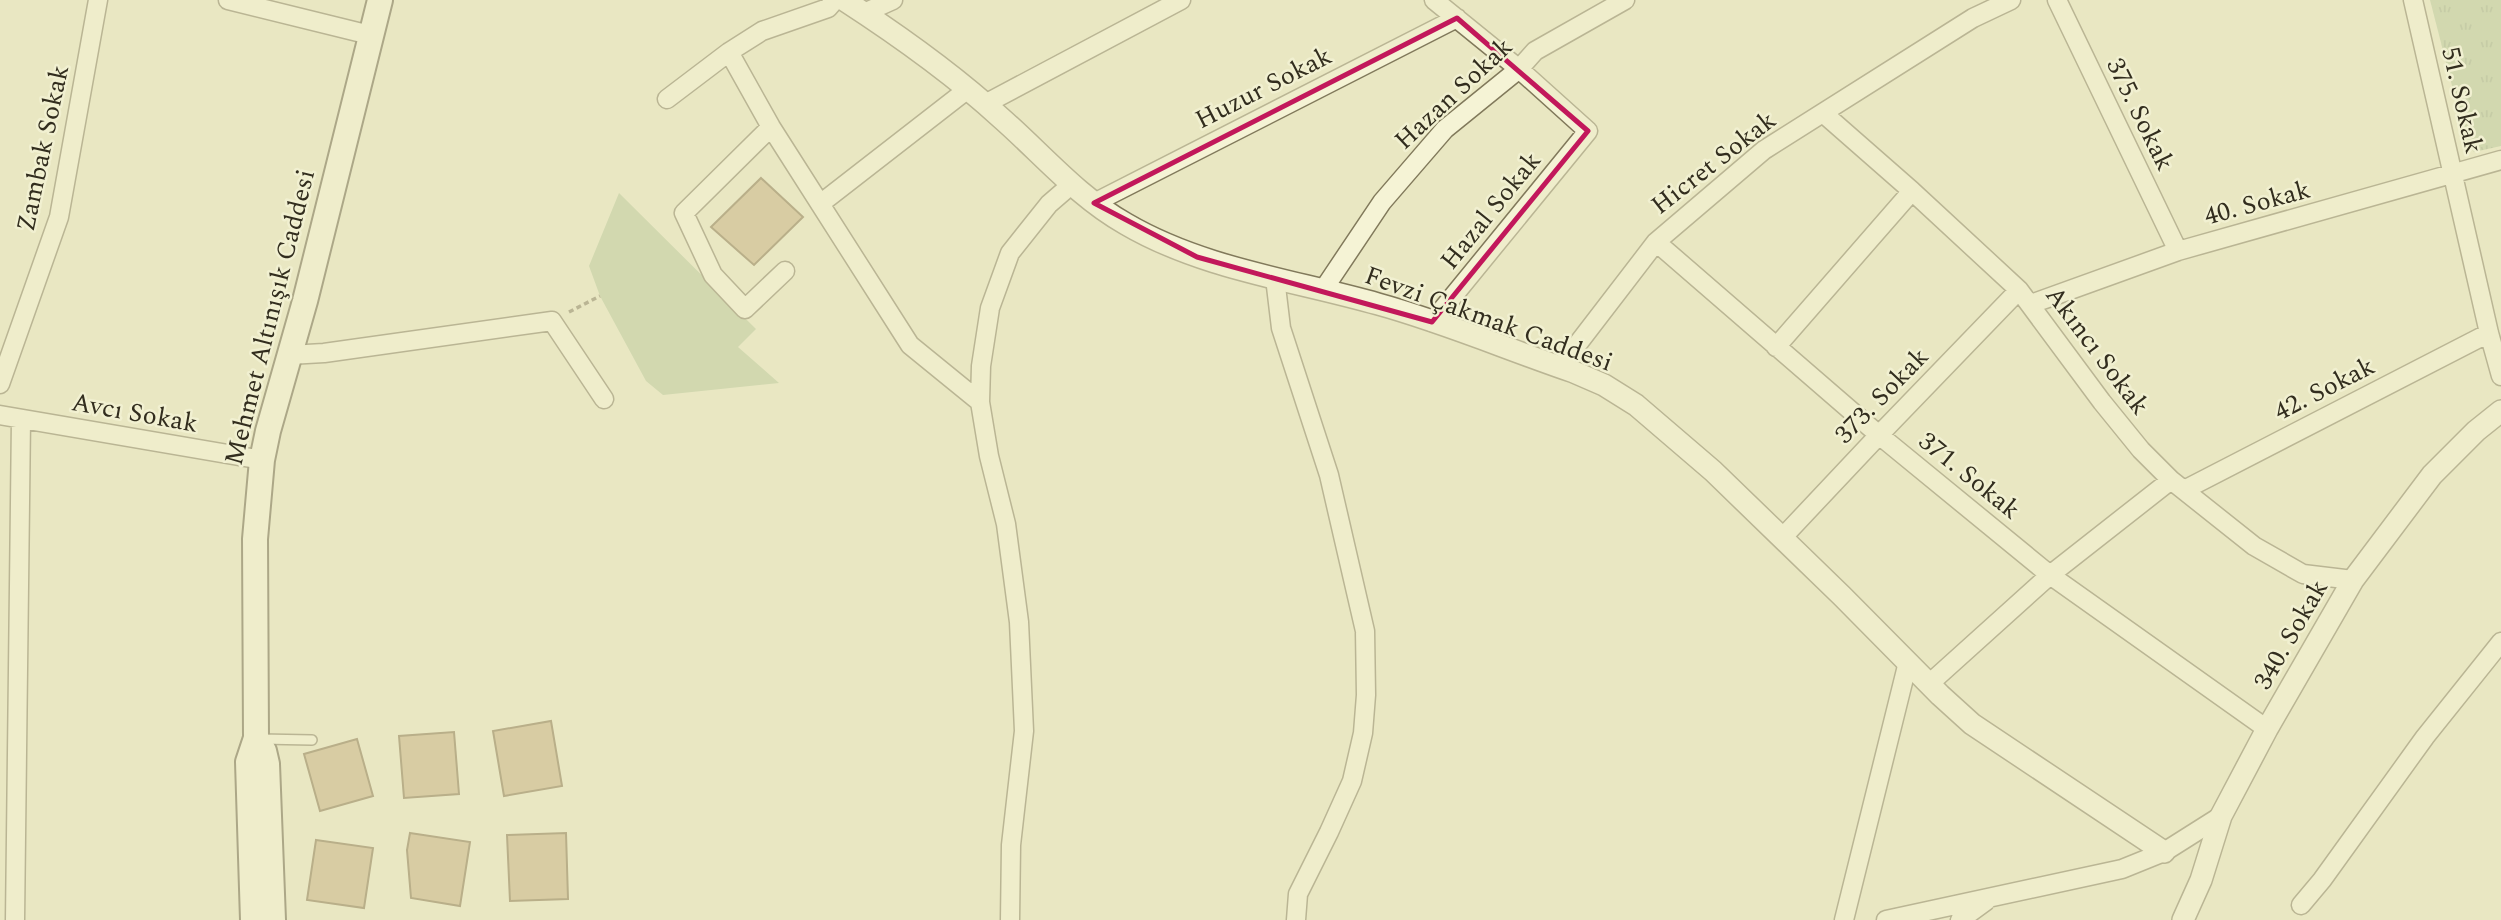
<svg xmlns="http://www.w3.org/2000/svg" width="2501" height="920" viewBox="0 0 2501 920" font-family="Spectral,serif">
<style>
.grass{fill:url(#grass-tufts)}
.park{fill:#b5c698}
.building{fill:#c4ac7c;stroke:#7e6a44;stroke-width:2}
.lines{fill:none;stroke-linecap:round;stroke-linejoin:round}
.service-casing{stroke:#81795b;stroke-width:12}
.minor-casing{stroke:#81795b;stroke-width:21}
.tertiary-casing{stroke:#81795b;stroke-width:24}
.secondary-casing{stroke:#635a3f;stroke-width:28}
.path{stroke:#81795b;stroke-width:3.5;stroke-dasharray:5 3.5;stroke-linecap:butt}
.service{stroke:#f5f3d5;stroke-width:9}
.minor{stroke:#f5f3d5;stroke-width:18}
.tertiary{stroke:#f5f3d5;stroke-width:21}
.secondary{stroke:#f5f3d5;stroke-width:24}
.marked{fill:none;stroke:#c2185b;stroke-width:5;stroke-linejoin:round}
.labels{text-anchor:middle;stroke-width:5;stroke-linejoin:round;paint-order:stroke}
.street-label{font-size:26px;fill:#322d1e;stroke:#f1f0d1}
</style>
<defs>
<pattern id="grass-tufts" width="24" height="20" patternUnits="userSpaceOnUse" patternTransform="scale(1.75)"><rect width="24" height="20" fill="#b5c698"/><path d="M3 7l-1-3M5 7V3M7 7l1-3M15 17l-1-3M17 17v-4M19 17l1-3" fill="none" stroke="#9caa83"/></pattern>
</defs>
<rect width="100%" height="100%" fill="#e9e7c2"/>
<path class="grass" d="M 2430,0 L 2501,0 L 2501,146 L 2474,152 L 2467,144 Z"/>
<path class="park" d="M 619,193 L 756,329 L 738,347 L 779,383 L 663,395 L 646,381 L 600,296 L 589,266 Z"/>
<path class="building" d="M 761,178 L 803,217 L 754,265 L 711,227 Z
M 551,721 L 562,786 L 504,796 L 493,731 Z
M 454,732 L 459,794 L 404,798 L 399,736 Z
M 357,739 L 373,796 L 320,811 L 304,754 Z
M 410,833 L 470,842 L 460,906 L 411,898 L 407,850 Z
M 566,833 L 568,899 L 510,901 L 507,835 Z
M 316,840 L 373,848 L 364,908 L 307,900 Z"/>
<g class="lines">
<defs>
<path id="service" d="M 261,739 L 312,740"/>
<path id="minor" d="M 228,0 L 370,35
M 2057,0 L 2178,251
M 2413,0 L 2489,333 L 2501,376
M 864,13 L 893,0
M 729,52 L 771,127 L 910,345 L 980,402
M 667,99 L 729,52 L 762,31 L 828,8 L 835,0
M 985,104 L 1181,0
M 1823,113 L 1912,191 L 2019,290 L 2102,402 L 2141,450 L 2171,480 L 2254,546 L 2303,574 L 2353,580
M 771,127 L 684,213 L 713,275 L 745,309 L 785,271
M 1094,203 L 1457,18
M 820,204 L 968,89
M 1656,242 L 1879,435 L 2050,575 L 2267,729
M 1275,278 L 1281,328 L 1329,475 L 1365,631 L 1366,695 L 1363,733 L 1352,781 L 1329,832 L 1298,894 L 1296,920
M 1323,290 L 1382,202 L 1445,129 L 1519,69 L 1535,51 L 1625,0
M 2031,304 L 2178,251 L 2501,160
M 1432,322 L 1588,131 L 1519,69 L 1434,0
M 1776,347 L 1912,191
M 289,355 L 324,353 L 552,321 L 604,399
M 1560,367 L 1656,242 L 1764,150 L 1973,18 L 2011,0
M 0,384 L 59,217 L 98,0
M 0,415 L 262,460
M 2184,490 L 2489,333
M 1782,538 L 1879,435 L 2019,290
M 1929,684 L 2050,575 L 2171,480
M 2301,905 L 2322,880 L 2425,737 L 2501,642
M 15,920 L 21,419
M 1010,920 L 1011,845 L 1024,731 L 1019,622 L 1006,524 L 989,456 L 980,402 L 981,366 L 990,308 L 1010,253 L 1049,204 L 1071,185
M 1844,920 L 1908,662
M 1886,920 L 2122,869 L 2164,852 L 2221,816
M 1960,920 L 1986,901"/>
<path id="tertiary" d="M 844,0 C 898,35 953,74 1001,118 C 1042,154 1078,197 1126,224 C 1203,269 1294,280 1378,304 C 1444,322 1509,350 1574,372 L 1604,385 L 1636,405 L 1713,471 L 1842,596 L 1940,695 L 1972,724 L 2164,852
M 2183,920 L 2201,880 L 2221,816 L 2267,729 L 2353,580 L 2432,475 L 2476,431 L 2501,411"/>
<path id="secondary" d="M 256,738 L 264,751 L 267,764 L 273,920
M 253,920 L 248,762 L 256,738 L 255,539 L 262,460 L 268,431 L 305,301 L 380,0"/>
</defs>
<use href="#service" class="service-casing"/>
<use href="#minor" class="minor-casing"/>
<use href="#tertiary" class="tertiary-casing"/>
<use href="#secondary" class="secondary-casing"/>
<path class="path" d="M 569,312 L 600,296"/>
<use href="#service" class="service"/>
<use href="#minor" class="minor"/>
<use href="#tertiary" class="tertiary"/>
<use href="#secondary" class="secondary"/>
</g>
<path d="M0 0H2501V920H0ZM 1457,18 L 1588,131 L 1432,322 L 1197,257 L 1094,203 Z" fill="#e9e7c2" fill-opacity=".55" fill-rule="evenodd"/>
<path class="marked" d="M 1457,18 L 1588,131 L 1432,322 L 1197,257 L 1094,203 Z"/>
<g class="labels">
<g class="street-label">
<text transform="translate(1263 87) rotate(-27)" y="9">Huzur Sokak</text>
<text transform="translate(1453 93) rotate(-43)" y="9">Hazan Sokak</text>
<text transform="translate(2463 100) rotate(77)" y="9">51. Sokak</text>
<text transform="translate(2141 114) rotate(64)" y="9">375. Sokak</text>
<text transform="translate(42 148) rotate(-78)" y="9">Zambak Sokak</text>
<text transform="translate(1713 162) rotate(-38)" y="9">Hicret Sokak</text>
<text transform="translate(2257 202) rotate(-15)" y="9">40. Sokak</text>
<text transform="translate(1490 210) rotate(-51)" y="9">Hazal Sokak</text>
<text transform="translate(269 317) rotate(-76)" y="9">Mehmet Altınışık Caddesi</text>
<text transform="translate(1489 318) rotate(20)" y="9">Fevzi Çakmak Caddesi</text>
<text transform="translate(2098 350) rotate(53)" y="9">Akıncı Sokak</text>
<text transform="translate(2324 388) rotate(-27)" y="9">42. Sokak</text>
<text transform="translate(1881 395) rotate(-46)" y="9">373. Sokak</text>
<text transform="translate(135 412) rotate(10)" y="9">Avcı Sokak</text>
<text transform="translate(1970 475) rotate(39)" y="9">371. Sokak</text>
<text transform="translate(2290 634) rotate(-60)" y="9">340. Sokak</text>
</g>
</g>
</svg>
